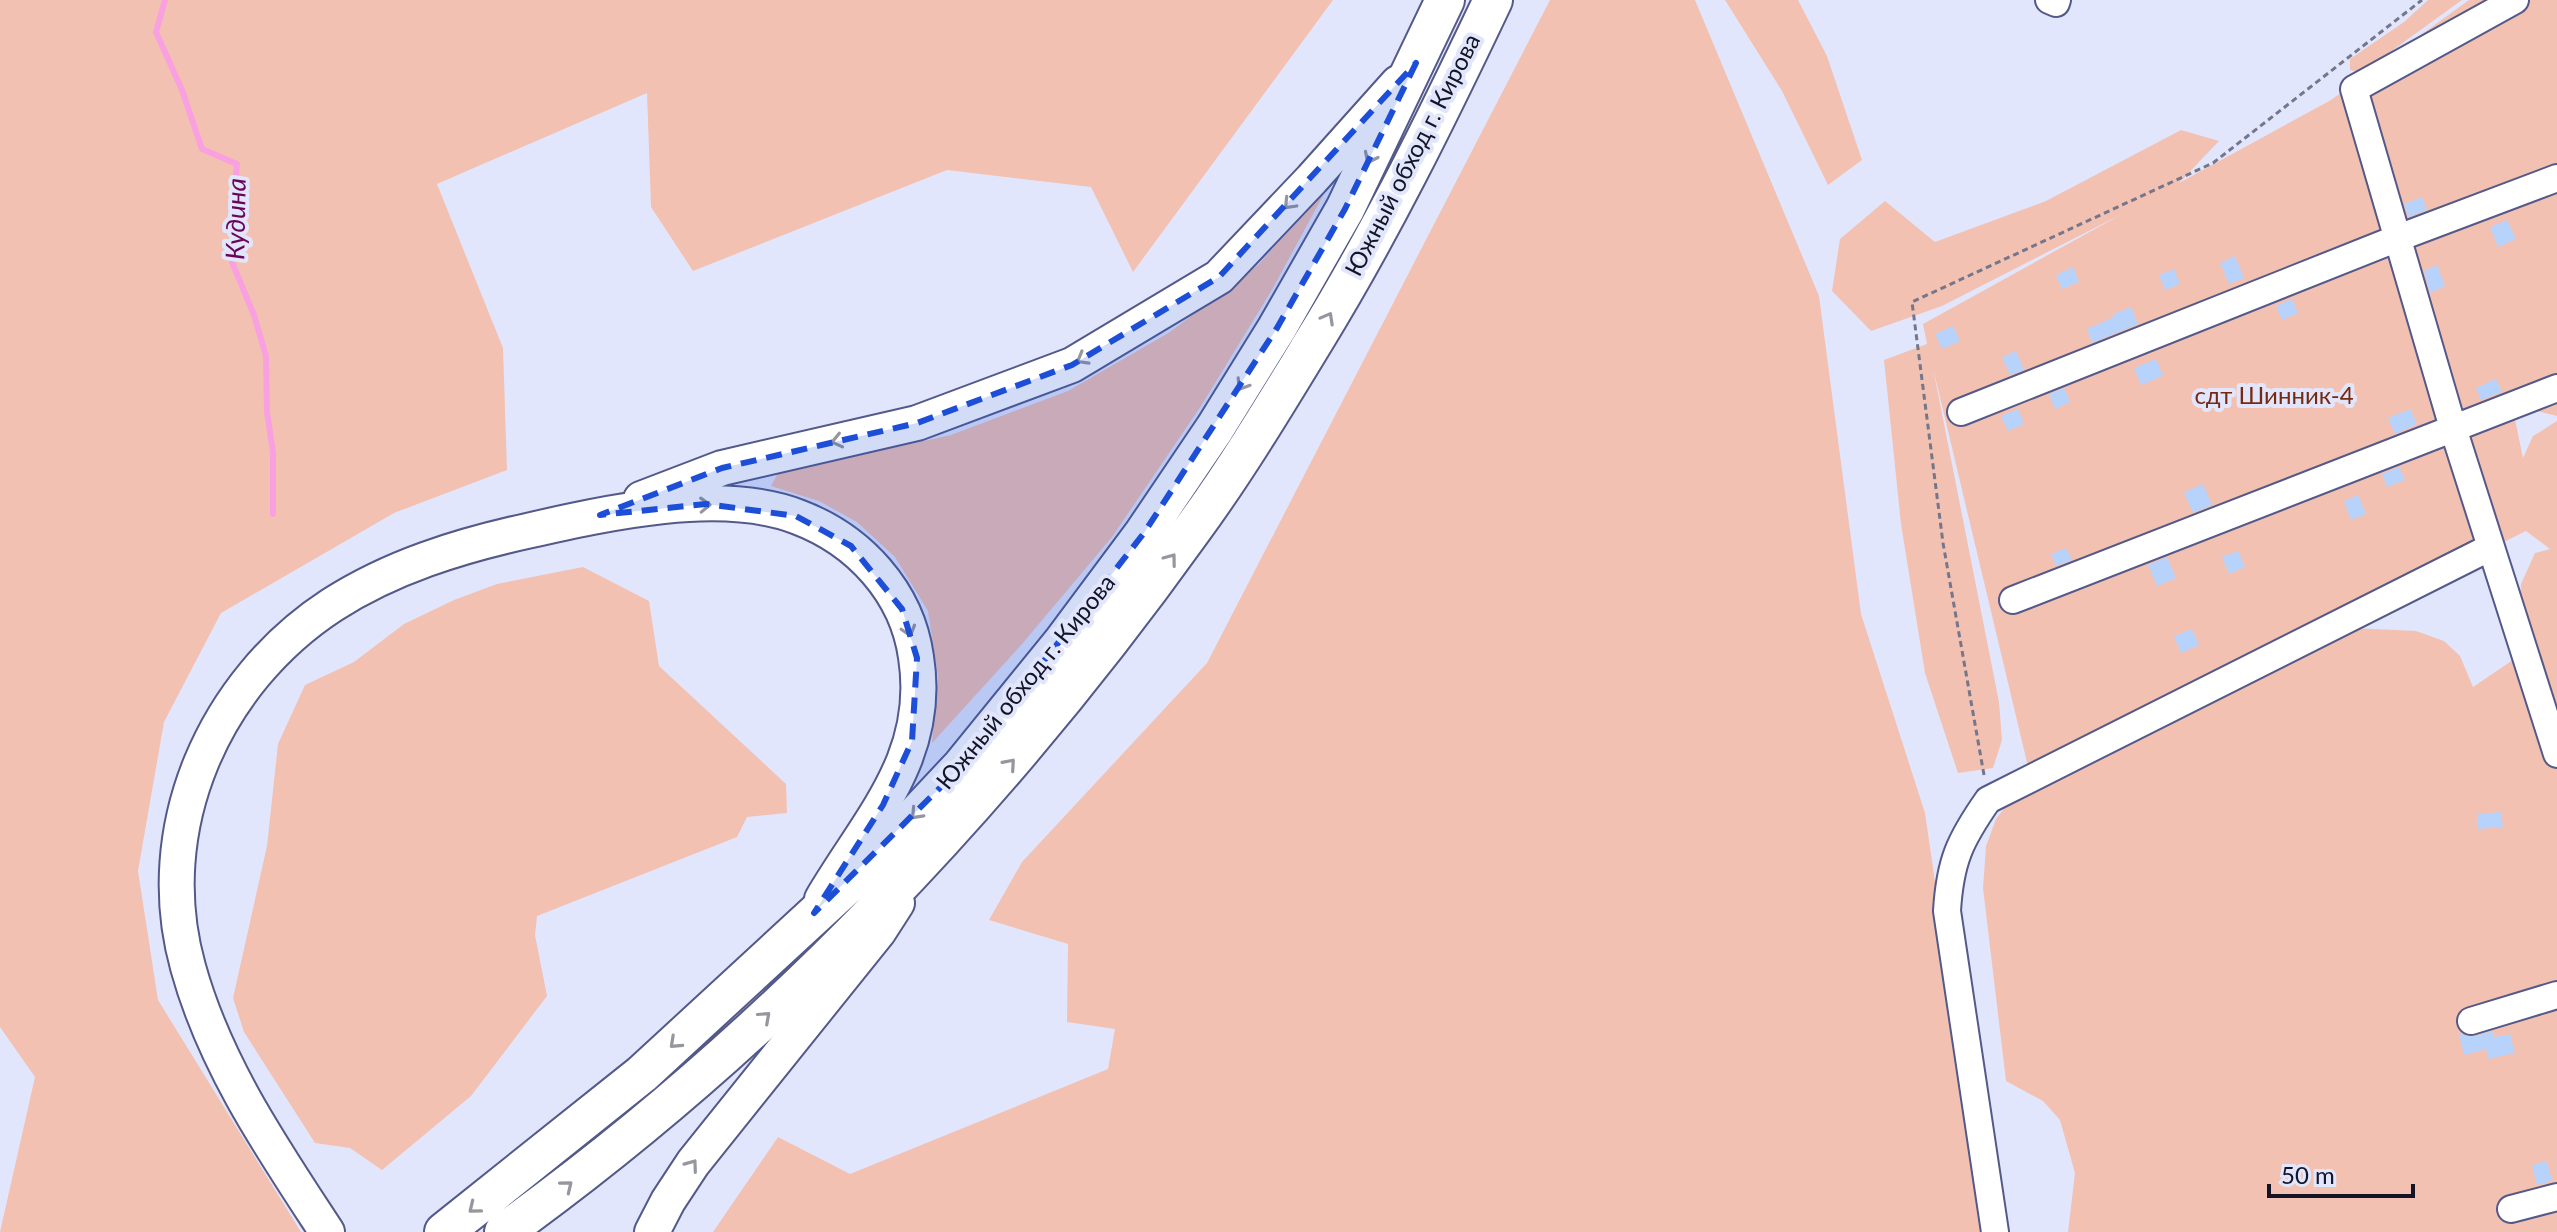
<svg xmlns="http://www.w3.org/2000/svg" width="2557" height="1232" viewBox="0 0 2557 1232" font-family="Lato,sans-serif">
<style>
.green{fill:#f3c1b1}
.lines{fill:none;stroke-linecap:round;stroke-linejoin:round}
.stream{stroke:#f9a1e0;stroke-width:6}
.building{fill:#b7d3fc}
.minor-casing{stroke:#535988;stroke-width:30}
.major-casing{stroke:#535988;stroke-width:38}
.highway-casing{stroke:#535988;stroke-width:42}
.path{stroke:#74778b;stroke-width:3;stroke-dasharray:6 4;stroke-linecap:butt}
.minor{stroke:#fff;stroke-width:26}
.major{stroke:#fff;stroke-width:34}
.highway{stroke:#fff;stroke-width:38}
.oneway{stroke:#95969e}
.marked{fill:#1d4ed8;fill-opacity:0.2;stroke:#1d4ed8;stroke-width:6;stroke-dasharray:16 10;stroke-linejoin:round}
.labels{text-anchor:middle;stroke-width:8;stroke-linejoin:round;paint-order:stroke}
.street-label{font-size:24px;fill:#131527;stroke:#e2e6fc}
.park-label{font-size:24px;fill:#782a10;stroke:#e2e6fc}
.water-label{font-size:26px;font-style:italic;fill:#6a0458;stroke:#e2e6fc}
</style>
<rect width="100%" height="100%" fill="#e2e6fc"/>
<path class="green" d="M 0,0 L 1333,0 L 1133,272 L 1091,187 L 947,170 L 693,271 L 651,207 L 647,93 L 437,184 L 503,348 L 507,470 L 394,513 L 221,613 L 164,722 L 138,871 L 158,1000 L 301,1232 L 0,1232 L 35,1077 L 0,1027 Z
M 1550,0 L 1695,0 L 1819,296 L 1861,614 L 1925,813 L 1986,1232 L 713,1232 L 778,1137 L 850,1174 L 1108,1069 L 1115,1029 L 1067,1022 L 1068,944 L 989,920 L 1022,862 L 1207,663 Z
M 1725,0 L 1798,0 L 1827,56 L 1862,160 L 1828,185 L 1782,91 Z
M 2428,0 L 2462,0 L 2368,68 L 2359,72 L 2350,70 L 2350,59 L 2404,22 Z
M 2469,0 L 2557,0 L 2557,416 L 2512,405 L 2523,458 L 2533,436 L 2557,421 L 2557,1232 L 2068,1232 L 2075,1173 L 2060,1120 L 2043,1101 L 2006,1081 L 1983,888 L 1986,846 L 1996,819 L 2014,795 L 2352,628 L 2416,631 L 2444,641 L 2460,656 L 2473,687 L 2535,645 L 2519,609 L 2521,584 L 2535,553 L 2550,549 L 2526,531 L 2030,775 L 1933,368 L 1999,702 L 2002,740 L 1993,768 L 1958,773 L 1925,673 L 1901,524 L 1884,360 L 1927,344 L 1923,324 L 2122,214 L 1942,306 L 1871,331 L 1832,291 L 1840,239 L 1885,201 L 1935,242 L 2046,201 L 2181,130 L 2219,141 L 2179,183 L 2331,100 Z
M 1331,181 L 1273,288 L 1201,406 L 1112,537 L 1022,644 L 932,743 L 938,677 L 928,611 L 895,557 L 857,522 L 819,501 L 771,486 L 778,473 L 951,435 L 1068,391 L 1170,332 L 1259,264 Z
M 583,567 L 649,601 L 659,666 L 786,784 L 787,813 L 747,817 L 737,837 L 537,916 L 535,935 L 547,996 L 471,1096 L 382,1170 L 350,1148 L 315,1143 L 244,1032 L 233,998 L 267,846 L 278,744 L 305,685 L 354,662 L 404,624 L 454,600 L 497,584 Z"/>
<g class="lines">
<path class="stream" d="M 165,0 L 156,32 L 182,90 L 202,149 L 237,164 L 232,219 L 232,262 L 254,315 L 266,356 L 267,412 L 273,452 L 273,514"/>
</g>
<path class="building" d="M 2422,197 L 2427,210 L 2409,217 L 2404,204 Z
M 2507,220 L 2516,239 L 2498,247 L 2490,227 Z
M 2235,256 L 2244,278 L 2229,284 L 2220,263 Z
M 2437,265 L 2445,286 L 2430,293 L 2424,271 Z
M 2073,267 L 2079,282 L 2062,289 L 2056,275 Z
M 2174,269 L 2180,284 L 2165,290 L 2159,275 Z
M 2292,299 L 2298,313 L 2282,320 L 2276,306 Z
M 2131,307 L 2138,324 L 2092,343 L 2087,329 L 2114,317 L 2113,314 Z
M 1953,326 L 1960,341 L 1942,349 L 1935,334 Z
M 2016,351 L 2024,370 L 2010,375 L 2002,357 Z
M 2156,359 L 2163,376 L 2141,385 L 2134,368 Z
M 2496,379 L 2502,392 L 2481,400 L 2476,388 Z
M 2064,388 L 2070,402 L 2055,409 L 2049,394 Z
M 2018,409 L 2024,424 L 2008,431 L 2001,416 Z
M 2410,409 L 2417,424 L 2395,434 L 2388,418 Z
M 2399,467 L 2405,480 L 2387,487 L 2382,474 Z
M 2203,484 L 2212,505 L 2193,513 L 2184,492 Z
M 2358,495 L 2366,514 L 2351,520 L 2344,501 Z
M 2066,548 L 2072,560 L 2056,566 L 2051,554 Z
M 2238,551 L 2245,567 L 2229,574 L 2222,557 Z
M 2167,557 L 2176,578 L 2157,586 L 2148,565 Z
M 2192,629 L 2199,645 L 2181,653 L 2174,636 Z
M 2501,812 L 2503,827 L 2478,829 L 2477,814 Z
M 2493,1031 L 2494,1037 L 2510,1034 L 2515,1053 L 2488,1059 L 2486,1049 L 2464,1055 L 2459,1034 L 2475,1036 Z
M 2547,1161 L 2552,1181 L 2537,1185 L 2532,1165 Z"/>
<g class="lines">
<defs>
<path id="minor" d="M 2049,0 L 2056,3 L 2057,0
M 2515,0 L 2354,89 L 2453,428 L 2557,754
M 1961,412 L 2398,238 L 2557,178
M 2013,600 L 2557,388
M 2471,1021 L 2557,995
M 2511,1209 L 2557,1197
M 1995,1232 L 1947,911 C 1950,861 1960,840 1988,800 L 2491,547"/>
<path id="major" d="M 641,499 L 722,468 L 917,423 L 1072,365 L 1219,277 L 1312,179 L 1398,83
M 327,1232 C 272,1148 215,1065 188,967 C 149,828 214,682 332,605 C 391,567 459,546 527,531 C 606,513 721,487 798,517 C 859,540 907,592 916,657 C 932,757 869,819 822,899
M 652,1232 L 668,1201 L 693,1163 L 879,931 L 897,903"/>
<path id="highway" d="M 444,1232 L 642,1074 L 872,862 L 962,766 L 1062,643 L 1144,533 L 1215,428 L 1277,328 L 1345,209 L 1445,0
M 504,1232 C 771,1040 1001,797 1192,530 C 1236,470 1275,405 1314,341 C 1381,232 1438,116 1493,0"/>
</defs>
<use href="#minor" class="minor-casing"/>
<use href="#major" class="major-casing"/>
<use href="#highway" class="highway-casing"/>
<path class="path" d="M 1984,775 L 1943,543 L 1912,302 L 2213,163 L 2422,0"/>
<use href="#minor" class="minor"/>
<use href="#major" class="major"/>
<use href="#highway" class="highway"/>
</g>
<defs><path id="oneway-chevron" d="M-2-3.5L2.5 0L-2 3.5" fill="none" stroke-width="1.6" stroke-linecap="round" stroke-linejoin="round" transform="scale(2)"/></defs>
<g class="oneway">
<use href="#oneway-chevron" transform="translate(1370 158) rotate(116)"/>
<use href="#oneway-chevron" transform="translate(1289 204) rotate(134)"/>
<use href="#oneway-chevron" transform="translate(1328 318) rotate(-61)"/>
<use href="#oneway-chevron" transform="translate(1082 359) rotate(150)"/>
<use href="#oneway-chevron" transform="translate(1242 385) rotate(122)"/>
<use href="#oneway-chevron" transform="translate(837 441) rotate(167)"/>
<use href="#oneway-chevron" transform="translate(705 505) rotate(-2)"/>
<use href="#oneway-chevron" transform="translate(1171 559) rotate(-53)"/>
<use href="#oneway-chevron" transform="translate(909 631) rotate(73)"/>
<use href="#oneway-chevron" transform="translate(1010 764) rotate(-49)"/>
<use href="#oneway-chevron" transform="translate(916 814) rotate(133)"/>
<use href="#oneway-chevron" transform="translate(765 1017) rotate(-42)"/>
<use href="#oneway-chevron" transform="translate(675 1043) rotate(137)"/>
<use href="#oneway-chevron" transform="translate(692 1165) rotate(-54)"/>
<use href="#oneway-chevron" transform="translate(567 1186) rotate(-39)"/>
<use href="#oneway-chevron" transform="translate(474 1208) rotate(141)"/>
</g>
<path class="marked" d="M 1416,63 L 1345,209 L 1277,328 L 1144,533 L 962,766 L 814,913 L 883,805 L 912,741 L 917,658 L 902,609 L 851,546 L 796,516 L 706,504 L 600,515 L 722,468 L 917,423 L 1072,365 L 1219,277 Z"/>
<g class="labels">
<g class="street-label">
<text transform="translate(1413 155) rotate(-63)" y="8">Южный обход г. Кирова</text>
<text transform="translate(1026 682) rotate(-51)" y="8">Южный обход г. Кирова</text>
</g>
<g class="park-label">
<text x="2274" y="404">сдт Шинник-4</text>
</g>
<g class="water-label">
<text transform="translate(236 219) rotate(-89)" y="9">Кудина</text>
</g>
</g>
<path d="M2269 1184v12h144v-12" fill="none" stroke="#131527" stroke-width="4"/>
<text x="2281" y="1184" font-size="24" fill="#131527" stroke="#e2e6fc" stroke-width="6" paint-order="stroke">50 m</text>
</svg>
